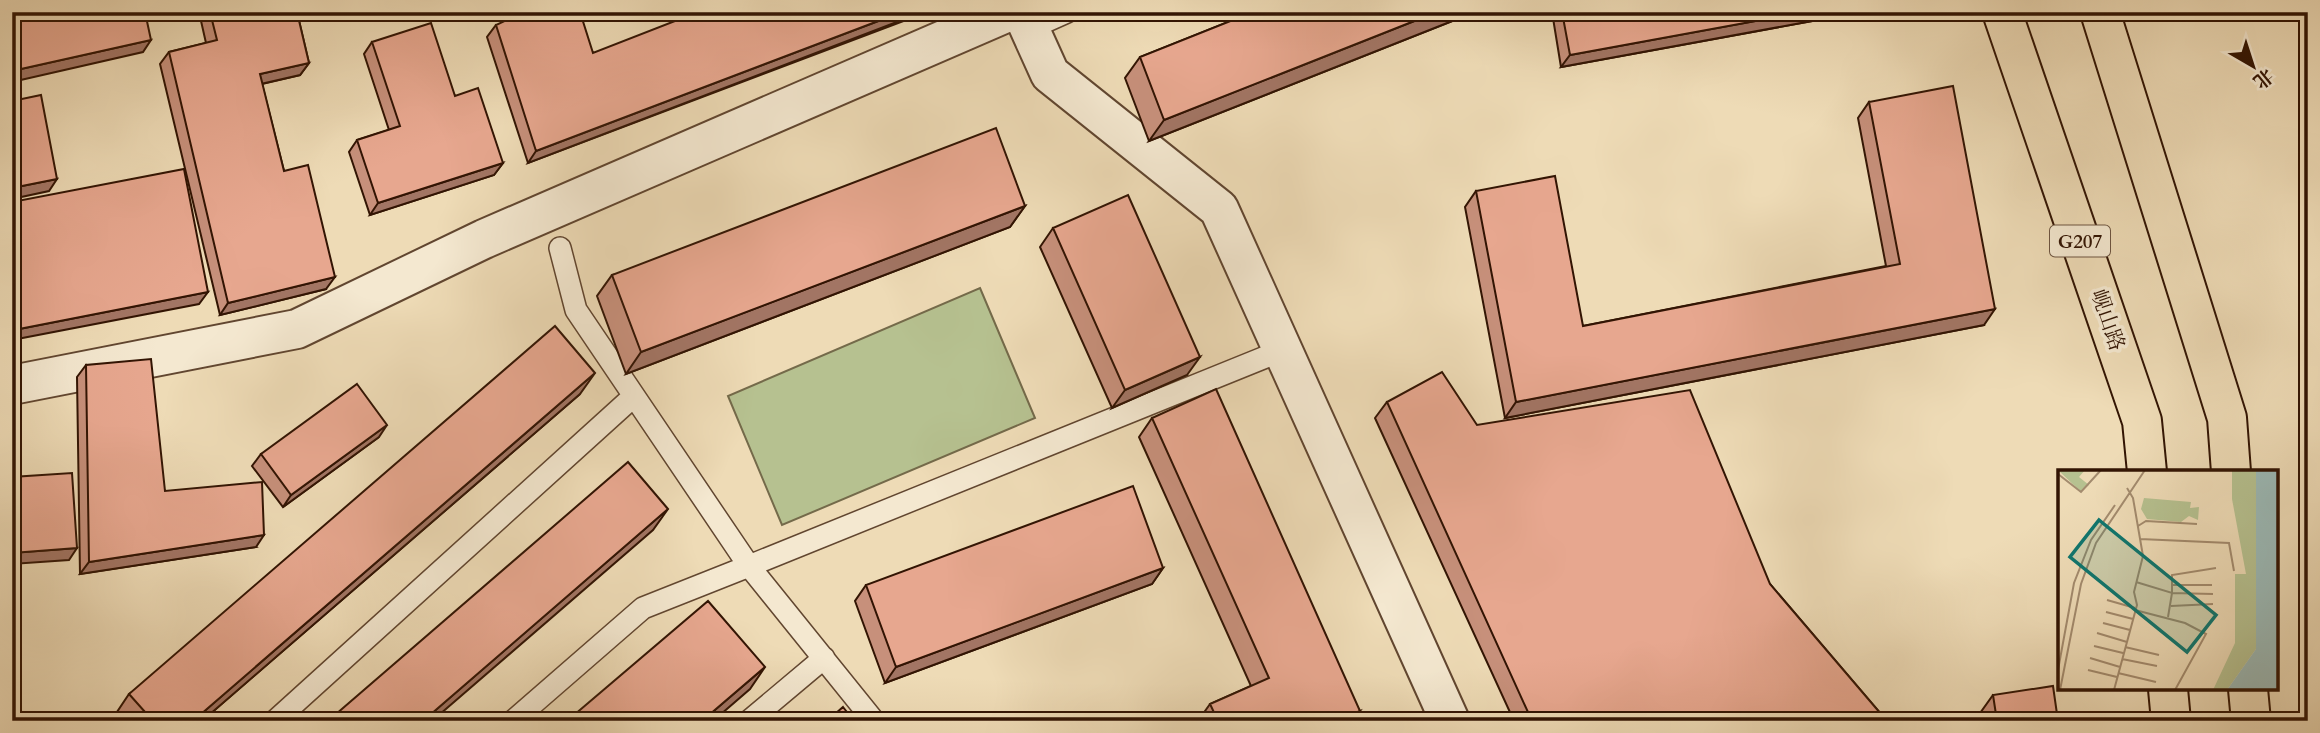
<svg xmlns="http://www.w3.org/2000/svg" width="2320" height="733" viewBox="0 0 2320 733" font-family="Cardo,'Noto Serif SC',serif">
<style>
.green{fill:#b6c190;stroke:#746a4a;stroke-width:2}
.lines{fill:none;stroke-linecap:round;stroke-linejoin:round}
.lane-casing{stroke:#614630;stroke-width:24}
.street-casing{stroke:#614630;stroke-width:42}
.highway-casing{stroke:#321403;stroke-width:42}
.lane{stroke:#f4e8d0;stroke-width:21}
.street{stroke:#f4e8d0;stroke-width:38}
.highway{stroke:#eedbb6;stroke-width:38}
.wall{fill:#c7907b;stroke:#321403;stroke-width:2}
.shaded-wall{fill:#a27564;stroke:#321403;stroke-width:2}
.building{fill:#e7a78f;stroke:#321403;stroke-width:2}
.labels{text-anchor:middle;stroke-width:7;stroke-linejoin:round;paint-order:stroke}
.shield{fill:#f4e8d0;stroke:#6c5440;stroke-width:2}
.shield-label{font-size:19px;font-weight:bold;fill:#321403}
.street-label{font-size:21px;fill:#321403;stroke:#f4e8d0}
.inset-road{fill:none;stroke:#a38b6e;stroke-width:2}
.view{fill:#0f766e;fill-opacity:0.15;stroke:#0f766e;stroke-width:3.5}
.inset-edge{fill:none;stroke:#321403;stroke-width:3.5}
</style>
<rect width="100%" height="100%" fill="#eedbb6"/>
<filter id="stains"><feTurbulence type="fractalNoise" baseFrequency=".00286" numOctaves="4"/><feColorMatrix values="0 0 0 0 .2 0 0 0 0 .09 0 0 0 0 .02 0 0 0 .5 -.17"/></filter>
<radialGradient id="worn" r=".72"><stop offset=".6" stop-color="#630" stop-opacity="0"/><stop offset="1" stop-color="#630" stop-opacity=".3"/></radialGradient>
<path class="green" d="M 980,288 L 1035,418 L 782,525 L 728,396 Z"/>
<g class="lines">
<defs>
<path id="lane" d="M 1029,29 L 1067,12
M 275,721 L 634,396
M 513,721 L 643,608 L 749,566 L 576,310 L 560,248
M 749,721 L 824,658
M 874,721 L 749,566 L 1283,350"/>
<path id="street" d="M 1022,12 L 1050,74 L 1219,209 L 1450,721
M 12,385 L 297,329 L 484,239 L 1008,12"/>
<path id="highway" d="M 2002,12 L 2142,421 L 2147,472
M 2100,12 L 2227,418 L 2231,472
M 2168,689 L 2171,721
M 2248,689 L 2251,721"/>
</defs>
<use href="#lane" class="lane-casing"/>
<use href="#street" class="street-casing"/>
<use href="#highway" class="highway-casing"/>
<use href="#lane" class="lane"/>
<use href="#street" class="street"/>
<use href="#highway" class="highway"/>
</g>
<path class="wall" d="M 199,12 L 297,12 L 309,63 L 300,75 L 262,84 L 284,171 L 326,289 L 220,315 L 160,64 L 169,52 L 206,43 Z
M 1253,12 L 1475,12 L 1149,141 L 1125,78 L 1140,57 Z
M 1552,12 L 1818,12 L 1812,21 L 1561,67 Z
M 922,14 L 528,163 L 487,37 L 496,25 L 593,53 Z
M 372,42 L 455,96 L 503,163 L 494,175 L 370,215 L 349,152 L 357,140 L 389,130 L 364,54 Z
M 1869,102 L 1984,325 L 1505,418 L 1465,207 L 1476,191 L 1583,326 L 1886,266 L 1858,118 Z
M 1025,206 L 1010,227 L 626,374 L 597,296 L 612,275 Z
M 1053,228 L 1187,375 L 1112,408 L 1040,247 Z
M 86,365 L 165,491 L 256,547 L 80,574 L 77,377 Z
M 580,394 L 202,721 L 120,721 L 115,715 L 129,694 Z
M 1387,402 L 1477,425 L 1770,584 L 1887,721 L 1514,721 L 1375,418 Z
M 1152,418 L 1360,711 L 1353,721 L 1198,721 L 1210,704 L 1251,686 L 1139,437 Z
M 379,437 L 283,507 L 252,466 L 261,454 Z
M 1163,568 L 1152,584 L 885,683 L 855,601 L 866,585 Z
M 1993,695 L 2058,721 L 1979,721 L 1978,716 Z"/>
<path class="shaded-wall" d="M 902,12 L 923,12 L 528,163 L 536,151 Z
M 1437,12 L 1475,12 L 1149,141 L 1164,120 Z
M 1804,12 L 1818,12 L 1812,21 L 1561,67 L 1570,55 Z
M 151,40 L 143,52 L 12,82 L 12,71 Z
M 309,63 L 300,75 L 252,86 L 260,74 Z
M 503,163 L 494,175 L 370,215 L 378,203 Z
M 57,179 L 49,191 L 12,199 L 12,188 Z
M 1025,206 L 1010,227 L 626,374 L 641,352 Z
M 335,277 L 326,289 L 220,315 L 228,303 Z
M 208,292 L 199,304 L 12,340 L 12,332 L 14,330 Z
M 1995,309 L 1984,325 L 1505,418 L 1516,402 Z
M 1200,357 L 1187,375 L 1112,408 L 1125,390 Z
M 595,373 L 580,394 L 202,721 L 193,721 Z
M 387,425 L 379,437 L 283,507 L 291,495 Z
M 668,509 L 653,530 L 432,721 L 423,721 Z
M 264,535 L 256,547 L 80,574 L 89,562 Z
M 77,548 L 69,560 L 12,564 L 12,553 Z
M 1163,568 L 1152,584 L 885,683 L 896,667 Z
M 765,667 L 750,689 L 713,721 L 702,721 Z
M 1360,711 L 1353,721 L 1342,721 L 1344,718 Z"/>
<path class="building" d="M 12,12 L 145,12 L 151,40 L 12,71 Z
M 210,12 L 297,12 L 309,63 L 260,74 L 284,171 L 308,165 L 335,277 L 228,303 L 169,52 L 217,40 Z
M 524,12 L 580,12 L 593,53 L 698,12 L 902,12 L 536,151 L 496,25 Z
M 1253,12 L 1437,12 L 1164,120 L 1140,57 Z
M 1562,12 L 1804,12 L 1570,55 Z
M 431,23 L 455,96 L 478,88 L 503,163 L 378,203 L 357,140 L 400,126 L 372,42 Z
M 1953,86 L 1995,309 L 1516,402 L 1476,191 L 1555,176 L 1583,326 L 1900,264 L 1869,102 Z
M 41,95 L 57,179 L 12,188 L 12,101 Z
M 996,128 L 1025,206 L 641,352 L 612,275 Z
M 184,169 L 208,292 L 14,330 L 12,320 L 12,202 Z
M 1128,195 L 1200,357 L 1125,390 L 1053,228 Z
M 555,326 L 595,373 L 193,721 L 153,721 L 129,694 Z
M 151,359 L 165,491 L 262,482 L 264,535 L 89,562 L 86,365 Z
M 1442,372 L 1477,425 L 1690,390 L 1770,584 L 1887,721 L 1532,721 L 1387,402 Z
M 357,384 L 387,425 L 291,495 L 261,454 Z
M 1216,389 L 1360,711 L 1344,718 L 1345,721 L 1218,721 L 1210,704 L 1269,678 L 1152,418 Z
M 628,462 L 668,509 L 423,721 L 328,721 Z
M 72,473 L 77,548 L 12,553 L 12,477 Z
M 1133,486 L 1163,568 L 896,667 L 866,585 Z
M 708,601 L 765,667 L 702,721 L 567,721 Z
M 2053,686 L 2058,721 L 1997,721 L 1993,695 Z
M 843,707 L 854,721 L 827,721 Z"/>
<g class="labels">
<rect class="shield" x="2050" y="225.5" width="60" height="31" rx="5"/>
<g class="shield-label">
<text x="2080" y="248">G207</text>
</g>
<g class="street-label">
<text transform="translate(2108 320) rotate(71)" y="7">岘山路</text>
</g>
</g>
<g transform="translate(2058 470)">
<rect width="220" height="220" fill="#eedbb6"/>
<path d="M 0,0 L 27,0 L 21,7 L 31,15 L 23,22 ZM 174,0 L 198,0 L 198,179 L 169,220 L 155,220 L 177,173 L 177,104 L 188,104 L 174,29 ZM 86,28 L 133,32 L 132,38 L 141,37 L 140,50 L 131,46 L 123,52 L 89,49 L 83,39 Z" fill="#b6c190"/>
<path d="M 198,0 L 220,0 L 220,220 L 169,220 L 198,179 Z" fill="#9bb9b6"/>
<path class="inset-road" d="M 0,4 L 23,22 L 43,0M 80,56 L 88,51 L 139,54M 82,69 L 171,73 L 176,101M 78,112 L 114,123 L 114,105 L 158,98M 114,115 L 154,115M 49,130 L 77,138M 113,136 L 155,134M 77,140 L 127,153 L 148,164 L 117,220M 48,142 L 75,149M 110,147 L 114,123 L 155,124M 45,153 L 72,160M 39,163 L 69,172M 36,176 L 65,183M 67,177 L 101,185M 32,188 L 62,197M 64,189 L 99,196M 0,200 L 16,113 L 33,70 L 57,35M 30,200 L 59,207M 60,203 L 98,212M 2,220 L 23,114 L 38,73 L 87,0M 56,220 L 79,135 L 76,122 L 85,86 L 75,28 L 69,18"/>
<path class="view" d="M 41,50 L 158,145 L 129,182 L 12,87 Z"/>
<rect width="220" height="220" class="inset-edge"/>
</g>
<rect width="2320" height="733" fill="none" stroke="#eedbb6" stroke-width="42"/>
<rect x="14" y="14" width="2292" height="705" fill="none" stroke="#321403" stroke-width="3.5"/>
<rect x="21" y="21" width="2278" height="691" fill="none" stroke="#321403" stroke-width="2"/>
<g transform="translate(2253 66) rotate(141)" stroke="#f4e8d0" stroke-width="5" paint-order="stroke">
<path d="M0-5L12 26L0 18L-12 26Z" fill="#321403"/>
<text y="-10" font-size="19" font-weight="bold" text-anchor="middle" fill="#321403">北</text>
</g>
<rect width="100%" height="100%" filter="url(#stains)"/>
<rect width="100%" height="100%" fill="url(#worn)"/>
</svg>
